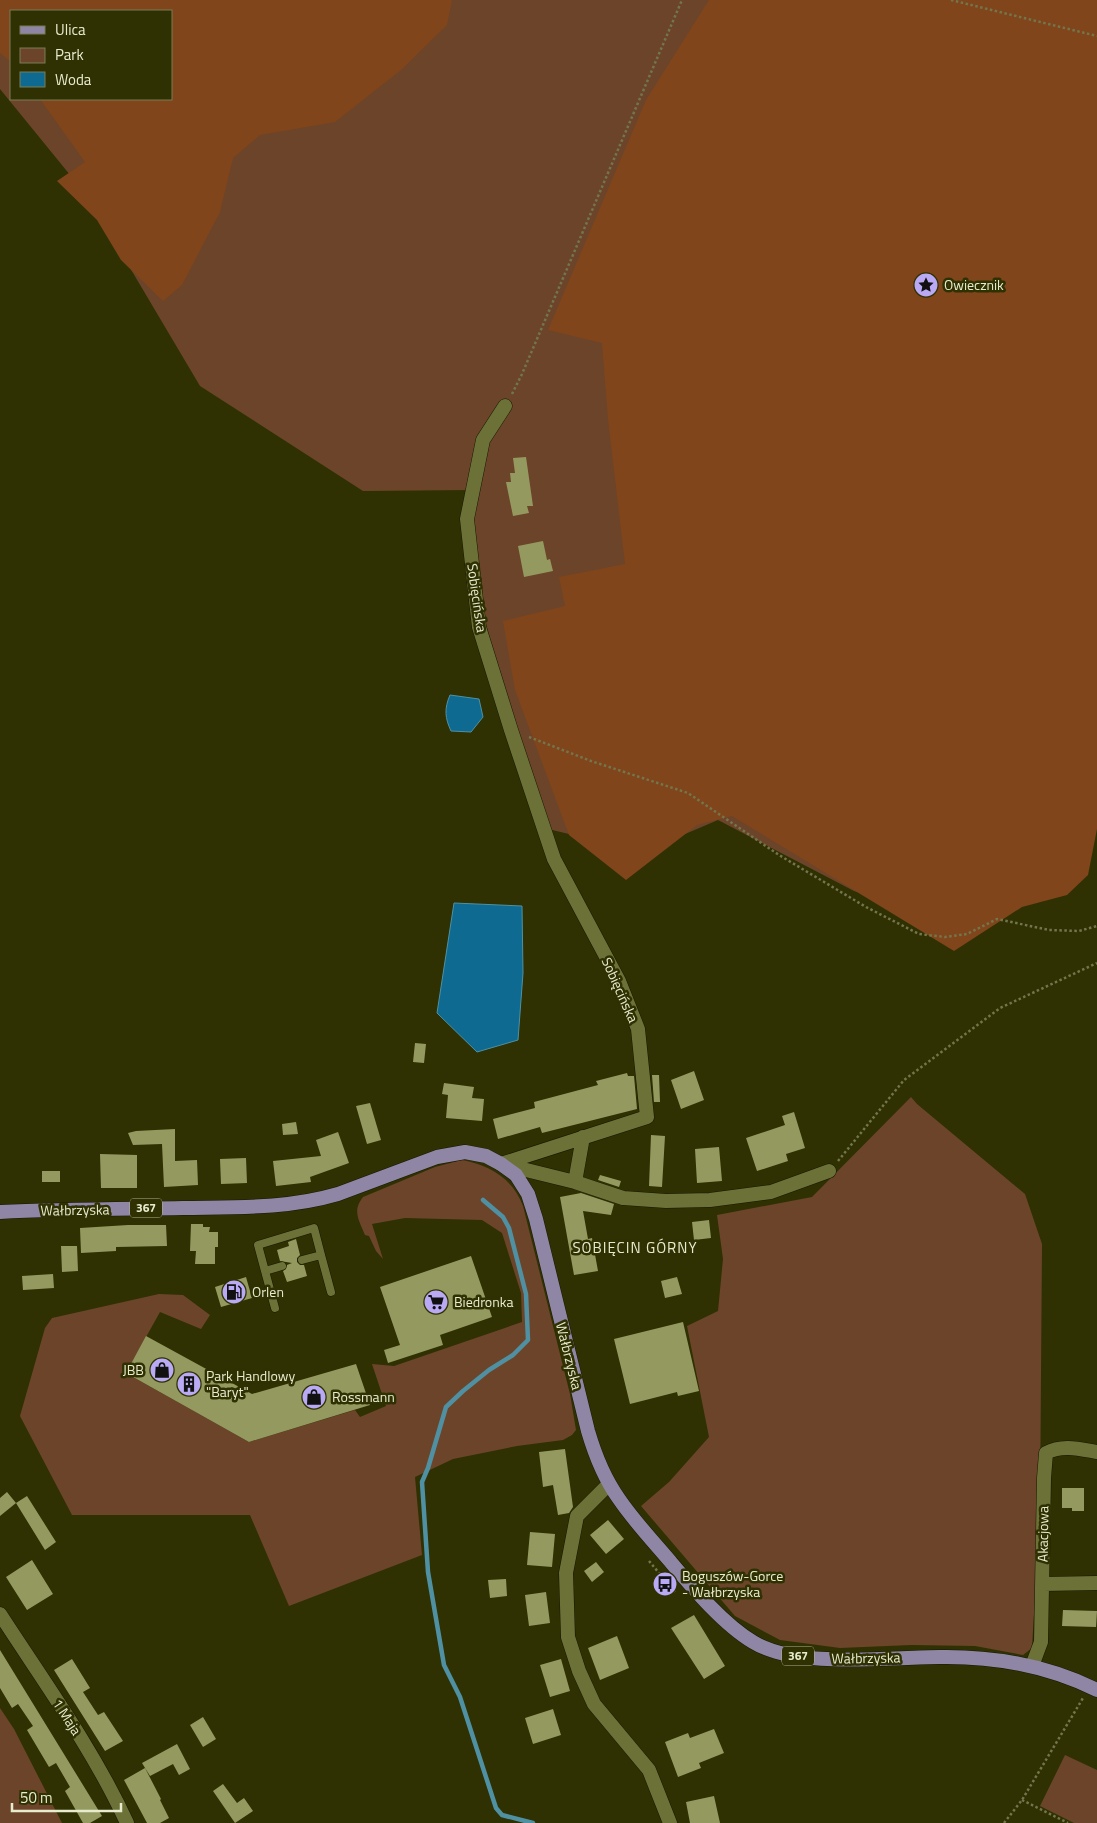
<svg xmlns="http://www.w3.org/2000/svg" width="1097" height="1823" viewBox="0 0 1097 1823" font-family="'Titillium Web',sans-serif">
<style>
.green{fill:#6c442a;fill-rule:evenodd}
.forest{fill:#80451a}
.water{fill:#0e6a90;stroke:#4f91a3}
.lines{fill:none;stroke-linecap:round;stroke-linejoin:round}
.stream{stroke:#4f91a3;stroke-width:4.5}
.building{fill:#949a5f}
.service-casing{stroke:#171800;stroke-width:9}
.minor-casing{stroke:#171800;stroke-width:15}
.primary-casing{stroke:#171800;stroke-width:15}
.path{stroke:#73764d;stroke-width:2.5;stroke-dasharray:2.5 2.5;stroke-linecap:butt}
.service{stroke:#6c7137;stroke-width:8}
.minor{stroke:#6c7137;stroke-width:14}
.primary{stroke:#8f85a5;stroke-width:14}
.labels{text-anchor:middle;stroke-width:5;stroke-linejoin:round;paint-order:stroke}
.shield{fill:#2f3102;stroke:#b0b491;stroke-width:1}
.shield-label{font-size:12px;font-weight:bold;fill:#e8ecce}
.poi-label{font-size:14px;fill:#e8ecce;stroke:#2f3102;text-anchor:start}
.street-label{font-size:14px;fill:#e8ecce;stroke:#2f3102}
.neighbourhood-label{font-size:15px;letter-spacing:1px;fill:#e8ecce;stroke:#2f3102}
</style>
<rect width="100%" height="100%" fill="#2f3102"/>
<path class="green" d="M 0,0 L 1097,0 L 1097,796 L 973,928 L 854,891 L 718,820 L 643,852 L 540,827 L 489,648 L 470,490 L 363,491 L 200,386 L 88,197 L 0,89 ZM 11,11 L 171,11 L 171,99 L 11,99 Z
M 911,1097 L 917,1104 L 1025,1194 L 1042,1244 L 1040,1508 L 1032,1648 L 1023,1655 L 975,1646 L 911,1645 L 840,1648 L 780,1640 L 735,1616 L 641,1506 L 669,1482 L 709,1437 L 687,1326 L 718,1311 L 723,1259 L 717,1215 L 812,1197 Z
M 462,1160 C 490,1165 513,1179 523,1206 L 570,1394 L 576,1430 L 572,1435 L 563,1440 L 517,1446 L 453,1459 L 415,1477 L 422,1555 L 289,1606 L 250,1515 L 72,1515 L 20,1416 L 45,1328 L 52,1318 L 159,1294 L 183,1295 L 210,1315 L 201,1329 L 160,1312 L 126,1373 L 249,1442 L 355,1410 L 360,1417 L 386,1406 L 372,1364 L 394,1366 L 522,1322 L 521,1293 L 502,1233 L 482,1220 L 405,1218 L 372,1224 L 383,1259 L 376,1251 L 369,1236 L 365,1235 C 359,1220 352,1211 363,1197 L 435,1167 Z
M 0,1708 L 14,1729 L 62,1823 L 0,1823 Z
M 1065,1755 L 1097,1770 L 1097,1823 L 1074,1823 L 1040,1806 Z"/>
<path class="forest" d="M 0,0 L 452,0 L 447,25 L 401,70 L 335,122 L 260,135 L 233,158 L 220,212 L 182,285 L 163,301 L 121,260 L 97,220 L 57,181 L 85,162 L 40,99 L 171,99 L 171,11 L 11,11 L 11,62 L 0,53 Z
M 709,0 L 1097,0 L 1097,829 L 1088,875 L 1067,895 L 1022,907 L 954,951 L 732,816 L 697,825 L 626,880 L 569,835 L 515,690 L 503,621 L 565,606 L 559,577 L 625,564 L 608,419 L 602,343 L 548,330 L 646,100 Z"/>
<path class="water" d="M 450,695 L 479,699 L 483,717 L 471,732 L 451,731 C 445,718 444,709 450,695 Z
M 454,903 L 522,906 L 523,973 L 518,1040 L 477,1052 L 437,1013 Z"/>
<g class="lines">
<path class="stream" d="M 483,1200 L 503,1217 L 509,1228 L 526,1294 L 528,1340 L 513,1355 L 489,1370 L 463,1391 L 446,1407 L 428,1468 L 422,1482 L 428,1572 L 444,1665 L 460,1697 L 496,1808 L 502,1815 L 533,1823"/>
</g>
<path class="building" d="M 526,457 L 533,506 L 527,506 L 529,513 L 513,516 L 506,482 L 511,482 L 510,473 L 515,473 L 513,458 Z
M 543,541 L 547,560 L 550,559 L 553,571 L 524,577 L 518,546 Z
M 415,1043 L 426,1044 L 424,1063 L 413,1062 Z
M 694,1071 L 704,1100 L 681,1109 L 671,1080 Z
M 627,1073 L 628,1076 L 634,1076 L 637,1109 L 542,1133 L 540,1127 L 498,1139 L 493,1119 L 535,1108 L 534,1102 L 598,1085 L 596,1081 Z
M 652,1075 L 659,1075 L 660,1102 L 654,1102 Z
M 444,1083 L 474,1087 L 472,1098 L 484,1099 L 482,1121 L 446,1118 L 448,1095 L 442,1094 Z
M 370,1103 L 381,1140 L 367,1144 L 356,1106 Z
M 794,1112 L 805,1148 L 786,1154 L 788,1161 L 757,1171 L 746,1138 L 785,1125 L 782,1116 Z
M 296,1122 L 298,1134 L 283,1135 L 282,1124 Z
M 175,1129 L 175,1161 L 197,1160 L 198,1185 L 164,1187 L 162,1144 L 133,1145 L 128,1133 L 136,1131 Z
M 338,1132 L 349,1163 L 310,1177 L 311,1182 L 276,1186 L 273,1161 L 321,1156 L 316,1140 Z
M 651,1135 L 665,1136 L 662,1187 L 649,1186 Z
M 719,1147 L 722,1181 L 697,1183 L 695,1149 Z
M 100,1154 L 137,1155 L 137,1188 L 101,1188 Z
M 246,1158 L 247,1183 L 221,1184 L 220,1159 Z
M 42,1171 L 60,1171 L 60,1182 L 42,1182 Z
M 600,1175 L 621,1181 L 619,1187 L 598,1180 Z
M 581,1193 L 614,1204 L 611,1215 L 583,1211 L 588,1239 L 592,1238 L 598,1271 L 574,1275 L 560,1197 Z
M 709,1220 L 711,1238 L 694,1240 L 692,1222 Z
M 191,1224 L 203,1224 L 203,1227 L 210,1227 L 209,1232 L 218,1232 L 218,1247 L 215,1247 L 215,1264 L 195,1264 L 196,1251 L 190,1251 Z
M 128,1225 L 166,1225 L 167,1246 L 116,1247 L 116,1251 L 81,1253 L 80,1228 Z
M 296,1239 L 300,1255 L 297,1258 L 297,1262 L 300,1265 L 304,1265 L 307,1276 L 287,1282 L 283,1271 L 286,1269 L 287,1265 L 292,1263 L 280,1261 L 277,1250 L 289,1246 L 288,1242 Z
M 61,1246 L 77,1246 L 78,1271 L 62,1272 Z
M 471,1256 L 492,1317 L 440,1335 L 443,1345 L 388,1363 L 384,1350 L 400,1345 L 380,1287 Z
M 53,1274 L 54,1288 L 23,1290 L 22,1276 Z
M 246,1277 L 252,1298 L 221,1307 L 215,1287 Z
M 677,1277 L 682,1294 L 665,1298 L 661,1281 Z
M 683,1322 L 699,1391 L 678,1396 L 677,1392 L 630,1404 L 614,1339 Z
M 146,1336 L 252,1394 L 356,1364 L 370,1405 L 249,1442 L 126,1373 Z
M 565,1449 L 573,1507 L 569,1513 L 558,1515 L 553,1485 L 543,1487 L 539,1452 Z
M 1062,1488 L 1084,1488 L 1084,1511 L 1072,1511 L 1072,1508 L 1062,1508 Z
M 7,1492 L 16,1503 L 0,1516 L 0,1498 Z
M 27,1496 L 56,1542 L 45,1550 L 16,1503 Z
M 608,1520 L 624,1539 L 606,1554 L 590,1535 Z
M 530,1532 L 555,1534 L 552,1567 L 527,1565 Z
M 32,1560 L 53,1594 L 27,1610 L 6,1577 Z
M 596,1562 L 604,1572 L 592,1582 L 584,1571 Z
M 506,1579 L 507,1596 L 490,1598 L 488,1580 Z
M 546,1592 L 550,1623 L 529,1626 L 525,1595 Z
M 1063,1610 L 1097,1611 L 1096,1627 L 1062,1626 Z
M 694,1615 L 725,1666 L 704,1679 L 671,1628 Z
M 617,1636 L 629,1668 L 600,1680 L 588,1648 Z
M 0,1650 L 102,1816 L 90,1823 L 83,1823 L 65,1791 L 70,1787 L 56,1763 L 49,1767 L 27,1730 L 33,1726 L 18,1704 L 12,1708 L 0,1688 Z
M 72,1659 L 90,1688 L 83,1692 L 98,1715 L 104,1712 L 123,1741 L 105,1751 L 54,1670 Z
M 561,1659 L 570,1691 L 550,1697 L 540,1665 Z
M 553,1709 L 561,1735 L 533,1744 L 525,1718 Z
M 203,1717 L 216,1739 L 203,1747 L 190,1725 Z
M 714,1729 L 724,1753 L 699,1763 L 701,1768 L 678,1777 L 665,1742 L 688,1733 L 690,1738 Z
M 177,1744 L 190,1769 L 179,1775 L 173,1764 L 150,1776 L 142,1763 Z
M 145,1768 L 161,1799 L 160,1800 L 169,1818 L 160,1823 L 147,1823 L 124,1780 Z
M 223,1784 L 237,1803 L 244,1798 L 253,1811 L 235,1823 L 213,1791 Z
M 714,1796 L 720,1823 L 690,1823 L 686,1802 Z"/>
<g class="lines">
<defs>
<path id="service" d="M 302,1260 L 321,1255 L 331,1292
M 265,1271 L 258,1245 L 314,1228 L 321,1255
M 275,1308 L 265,1271 L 282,1266"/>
<path id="minor" d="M 501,1164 L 647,1117 L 638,1029 L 619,981 L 554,859 L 511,730 L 479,627 L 467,519 L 483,440 L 505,406
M 502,1164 L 575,1182 L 623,1198 L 666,1201 L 710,1200 L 771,1192 L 829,1171
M 575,1182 L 583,1137
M 609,1484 L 577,1516 L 566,1573 L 568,1637 L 579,1671 L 594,1704 L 649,1770 L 670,1823
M 1043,1584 L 1097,1583
M 0,1614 C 44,1682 93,1749 127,1823
M 1032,1666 L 1041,1642 L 1044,1478 L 1046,1453 C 1062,1444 1080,1449 1097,1452"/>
<path id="primary" d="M 0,1212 C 61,1209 122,1209 183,1208 C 235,1207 287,1209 338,1194 L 437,1157 L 465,1152 L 486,1156 L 501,1164 L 516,1175 L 528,1194 L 536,1219 L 588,1431 C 595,1455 604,1478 619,1499 C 634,1521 652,1540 669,1560 C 692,1587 723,1624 753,1642 C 797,1669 888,1657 939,1657 C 994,1656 1048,1666 1097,1690"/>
</defs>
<use href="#service" class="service-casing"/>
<use href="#minor" class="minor-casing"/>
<use href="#primary" class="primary-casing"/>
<path class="path" d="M 951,0 L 1097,36
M 512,394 L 522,374 L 682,0
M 529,737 L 591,761 L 688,793 L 779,855 L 866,907 L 919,934 L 945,937 L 967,934 L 997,919 L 1049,930 L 1079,931 L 1097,926
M 838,1161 L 904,1080 L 1000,1008 L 1097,963
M 649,1561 L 675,1592
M 1022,1800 L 1068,1823
M 1004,1823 L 1022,1800 L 1083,1698"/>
<use href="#service" class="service"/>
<use href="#minor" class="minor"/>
<use href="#primary" class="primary"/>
</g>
<defs>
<symbol id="sight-disc" viewBox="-11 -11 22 22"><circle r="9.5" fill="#baaaf6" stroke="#2f3102"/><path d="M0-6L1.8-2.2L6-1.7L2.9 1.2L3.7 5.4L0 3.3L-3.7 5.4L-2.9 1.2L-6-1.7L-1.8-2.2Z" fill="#111"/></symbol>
<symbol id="fuel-disc" viewBox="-11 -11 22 22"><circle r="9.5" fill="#baaaf6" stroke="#2f3102"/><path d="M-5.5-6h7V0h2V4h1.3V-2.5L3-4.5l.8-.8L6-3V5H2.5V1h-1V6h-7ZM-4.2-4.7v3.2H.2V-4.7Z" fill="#111"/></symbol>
<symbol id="supermarket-disc" viewBox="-11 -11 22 22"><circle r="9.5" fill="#baaaf6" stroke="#2f3102"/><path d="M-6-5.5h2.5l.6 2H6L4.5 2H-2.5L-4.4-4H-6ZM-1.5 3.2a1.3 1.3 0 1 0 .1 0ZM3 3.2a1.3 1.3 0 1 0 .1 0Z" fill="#111"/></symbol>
<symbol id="shop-disc" viewBox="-11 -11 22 22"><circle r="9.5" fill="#baaaf6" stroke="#2f3102"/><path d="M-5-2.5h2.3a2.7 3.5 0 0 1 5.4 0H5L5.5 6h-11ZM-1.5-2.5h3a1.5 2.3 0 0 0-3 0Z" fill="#111"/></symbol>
<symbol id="building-disc" viewBox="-11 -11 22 22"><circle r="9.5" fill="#baaaf6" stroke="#2f3102"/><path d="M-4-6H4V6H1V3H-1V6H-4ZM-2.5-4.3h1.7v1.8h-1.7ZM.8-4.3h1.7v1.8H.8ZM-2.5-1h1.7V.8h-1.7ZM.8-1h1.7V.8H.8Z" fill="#111"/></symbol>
<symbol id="bus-disc" viewBox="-11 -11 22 22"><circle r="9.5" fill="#baaaf6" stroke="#2f3102"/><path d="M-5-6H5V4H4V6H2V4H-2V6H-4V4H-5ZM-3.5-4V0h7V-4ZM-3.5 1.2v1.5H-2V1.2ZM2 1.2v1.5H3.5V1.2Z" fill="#111"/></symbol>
</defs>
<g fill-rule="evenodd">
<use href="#sight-disc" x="912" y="271" width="28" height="28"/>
<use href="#fuel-disc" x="220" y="1278" width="28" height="28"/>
<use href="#supermarket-disc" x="422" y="1288" width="28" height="28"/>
<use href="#shop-disc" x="148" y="1356" width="28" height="28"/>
<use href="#building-disc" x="175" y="1370" width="28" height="28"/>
<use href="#shop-disc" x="300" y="1383" width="28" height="28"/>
<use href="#bus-disc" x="651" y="1570" width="28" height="28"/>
</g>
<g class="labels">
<g class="shield">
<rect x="130" y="1198.5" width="32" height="19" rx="4"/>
<rect x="782" y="1646.5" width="32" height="19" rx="4"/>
</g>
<g class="shield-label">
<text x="146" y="1212">367</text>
<text x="798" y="1660">367</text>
</g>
<g class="poi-label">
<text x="944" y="290">Owiecznik</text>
<text x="252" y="1297">Orlen</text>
<text x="454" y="1307">Biedronka</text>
<text x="144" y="1375" text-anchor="end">JBB</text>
<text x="206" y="1381">Park Handlowy<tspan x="206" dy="16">"Baryt"</tspan></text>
<text x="332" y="1402">Rossmann</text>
<text x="682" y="1581">Boguszów-Gorce<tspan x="682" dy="16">- Wałbrzyska</tspan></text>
</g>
<g class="street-label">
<text transform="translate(477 598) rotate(82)" y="5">Sobięcińska</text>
<text transform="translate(620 990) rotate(66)" y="5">Sobięcińska</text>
<text transform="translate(75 1210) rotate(-1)" y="5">Wałbrzyska</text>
<text transform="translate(569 1356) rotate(76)" y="5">Wałbrzyska</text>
<text transform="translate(1043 1534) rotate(-89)" y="5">Akacjowa</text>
<text transform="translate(866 1658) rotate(-1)" y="5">Wałbrzyska</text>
<text transform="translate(67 1717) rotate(57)" y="5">1 Maja</text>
</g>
<g class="neighbourhood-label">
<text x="635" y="1253">SOBIĘCIN GÓRNY</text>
</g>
</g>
<rect x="10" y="10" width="162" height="90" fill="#2f3102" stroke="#797c54"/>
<rect x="20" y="26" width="25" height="8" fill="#8f85a5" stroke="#797c54"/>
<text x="55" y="35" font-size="15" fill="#e8ecce">Ulica</text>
<rect x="20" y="48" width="25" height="15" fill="#6c442a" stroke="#797c54"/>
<text x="55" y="60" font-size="15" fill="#e8ecce">Park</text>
<rect x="20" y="72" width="25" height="15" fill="#0e6a90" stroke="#797c54"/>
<text x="55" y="85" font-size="15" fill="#e8ecce">Woda</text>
<path d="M12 1803v8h109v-8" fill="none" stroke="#e8ecce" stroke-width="2.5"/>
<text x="20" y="1803" font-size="15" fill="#e8ecce" stroke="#2f3102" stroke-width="4" paint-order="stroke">50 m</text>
</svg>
